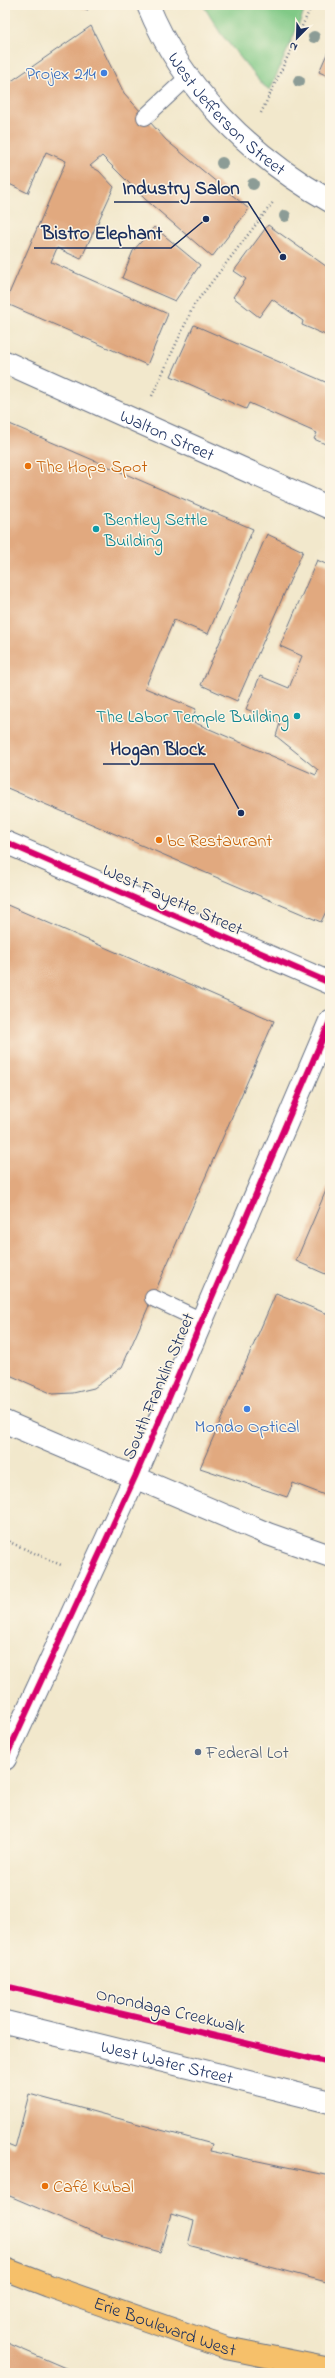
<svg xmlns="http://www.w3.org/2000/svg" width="335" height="2378" viewBox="0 0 335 2378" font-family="'Indie Flower',sans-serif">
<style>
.green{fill:#80c986;stroke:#4e7c72}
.building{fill:#e1a97f}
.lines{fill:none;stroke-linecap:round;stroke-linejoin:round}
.service-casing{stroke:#667084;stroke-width:18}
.minor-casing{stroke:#667084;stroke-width:24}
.tertiary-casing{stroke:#667084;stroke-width:24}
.primary-casing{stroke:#667084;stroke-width:24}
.path{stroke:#667084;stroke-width:2.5;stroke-dasharray:1 3;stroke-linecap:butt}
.service{stroke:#fff;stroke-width:16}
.minor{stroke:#fff;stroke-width:22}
.tertiary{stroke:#fff;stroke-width:22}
.primary{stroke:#f6c06b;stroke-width:22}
.cycleway-casing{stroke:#fcf5e5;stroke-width:8}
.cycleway{stroke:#d6006c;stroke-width:6}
.tree{fill:#8c9c96}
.shop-dot{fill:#3f7fe0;stroke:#fcf5e5;stroke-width:1.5}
.food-dot{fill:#e8710a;stroke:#fcf5e5;stroke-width:1.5}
.culture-dot{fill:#0f9aa8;stroke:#fcf5e5;stroke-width:1.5}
.service-dot{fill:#5c6f8a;stroke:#fcf5e5;stroke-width:1.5}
.labels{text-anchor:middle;stroke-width:3;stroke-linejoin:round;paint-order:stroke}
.shop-label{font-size:18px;fill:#366cbe;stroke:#fcf5e5;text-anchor:end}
.street-label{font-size:18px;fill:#1b2f5e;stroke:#fcf5e5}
.food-label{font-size:18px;fill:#c56008;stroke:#fcf5e5;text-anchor:start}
.culture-label{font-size:18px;fill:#0d838f;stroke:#fcf5e5;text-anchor:start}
.service-label{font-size:18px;fill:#4e5e75;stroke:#fcf5e5;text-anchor:start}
.leader{fill:none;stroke:#1b2f5e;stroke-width:1.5}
.callout-dot{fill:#1b2f5e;stroke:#fcf5e5;stroke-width:1.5}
.callout-label{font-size:19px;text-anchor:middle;font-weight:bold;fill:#1b2f5e;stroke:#fcf5e5;stroke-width:3;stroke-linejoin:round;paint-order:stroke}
</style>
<rect width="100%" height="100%" fill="#fcf5e5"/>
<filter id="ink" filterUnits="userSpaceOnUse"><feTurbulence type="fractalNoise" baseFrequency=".025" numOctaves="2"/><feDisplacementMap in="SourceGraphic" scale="8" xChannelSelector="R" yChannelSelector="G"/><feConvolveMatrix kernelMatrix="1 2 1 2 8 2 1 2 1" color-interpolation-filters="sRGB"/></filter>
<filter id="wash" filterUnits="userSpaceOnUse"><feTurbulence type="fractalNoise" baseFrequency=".012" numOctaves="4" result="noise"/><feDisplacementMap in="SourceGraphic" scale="16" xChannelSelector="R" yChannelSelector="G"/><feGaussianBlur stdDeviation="0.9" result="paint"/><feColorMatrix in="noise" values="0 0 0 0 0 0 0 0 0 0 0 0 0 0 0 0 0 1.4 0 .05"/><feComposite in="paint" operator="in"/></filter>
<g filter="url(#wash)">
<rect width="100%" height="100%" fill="#f2e8cc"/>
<path class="green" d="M 203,5 L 307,5 L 270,90 L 263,85 L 221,34 Z"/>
<g id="blocks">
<path class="building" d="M 76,5 L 85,5 L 88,10 Z
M 91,26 L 124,93 L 166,140 L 249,209 L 212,257 L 145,199 L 102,156 L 90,166 L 99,171 L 114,187 L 81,259 L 57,248 L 51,262 L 168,314 L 147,365 L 5,303 L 66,161 L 46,152 L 28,193 L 5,182 L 5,79 L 10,82 Z
M 330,47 L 330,77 L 319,72 Z
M 268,225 L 330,269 L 330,337 L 302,325 L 303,321 L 272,299 L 259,317 L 233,297 L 246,279 L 234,271 Z
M 154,227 L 200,265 L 175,301 L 122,278 L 133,251 Z
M 194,325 L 330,384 L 330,446 L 314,439 L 317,433 L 249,403 L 246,409 L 171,376 Z
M 5,422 L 253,529 L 208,634 L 174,620 L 145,688 L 196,709 L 191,721 L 316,775 L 318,770 L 276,736 L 280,723 L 246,709 L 260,676 L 289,688 L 302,656 L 280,646 L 317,560 L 330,566 L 330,903 L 321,922 L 5,787 Z
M 267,534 L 303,551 L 237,701 L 201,685 Z
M 5,904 L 274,1021 L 122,1367 L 94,1388 L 73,1393 L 53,1394 L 5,1373 Z
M 330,1181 L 330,1276 L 296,1261 Z
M 276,1293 L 330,1315 L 330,1497 L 293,1483 L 287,1497 L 200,1468 Z
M 29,2094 L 212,2144 L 210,2151 L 330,2176 L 330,2283 L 188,2245 L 194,2221 L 171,2214 L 160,2252 L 103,2236 L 5,2194 L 5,2144 L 15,2148 Z
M 5,2342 L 77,2373 L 5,2373 Z"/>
</g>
</g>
<g filter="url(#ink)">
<use href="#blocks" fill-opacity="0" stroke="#667084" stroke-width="1"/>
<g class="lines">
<defs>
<path id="service" d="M 145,117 L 188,77
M 153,1298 L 202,1321"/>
<g id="minor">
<path id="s1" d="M 148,5 C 182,89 252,157 330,201"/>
<path id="s2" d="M 5,362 L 330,508"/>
<path id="s3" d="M 5,2022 L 330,2102"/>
</g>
<path id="tertiary" d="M 5,842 L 330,983
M 5,1422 L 268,1534 L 330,1556
M 5,1759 L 135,1477 L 330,1021"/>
<g id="primary">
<path id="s4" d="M 5,2269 L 49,2286 L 226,2348 L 330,2369"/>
</g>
</defs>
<use href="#service" class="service-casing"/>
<use href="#minor" class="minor-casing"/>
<use href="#tertiary" class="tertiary-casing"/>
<use href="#primary" class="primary-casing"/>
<path class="path" d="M 261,113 L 312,5
M 152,396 L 194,305 L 274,201
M 5,1540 L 61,1565"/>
<use href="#service" class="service"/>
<use href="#minor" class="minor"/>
<use href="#tertiary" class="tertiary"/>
<use href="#primary" class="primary"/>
<defs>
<path id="cycleway" d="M 5,842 L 330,983
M 5,1759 L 135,1477 L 330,1021
M 5,1986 L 330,2063"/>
</defs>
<use href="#cycleway" class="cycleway-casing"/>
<use href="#cycleway" class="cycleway"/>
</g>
<g class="tree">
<circle cx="314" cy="37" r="6"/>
<circle cx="299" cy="81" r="6"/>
<circle cx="222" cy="163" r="6"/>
<circle cx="253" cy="184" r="6"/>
<circle cx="285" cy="216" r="6"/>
</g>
</g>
<g class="shop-dot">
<circle cx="104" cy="73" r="4"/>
<circle cx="247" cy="1409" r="4"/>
</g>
<g class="food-dot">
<circle cx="28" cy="466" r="4"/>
<circle cx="159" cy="840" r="4"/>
<circle cx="45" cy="2186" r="4"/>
</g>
<g class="culture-dot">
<circle cx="96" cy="529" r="4"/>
<circle cx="297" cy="716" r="4"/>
</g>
<circle class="service-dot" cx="198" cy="1752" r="4"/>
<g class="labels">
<g class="shop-label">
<text x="96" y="79">Projex 214</text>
<text x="247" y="1432" text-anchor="middle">Mondo Optical</text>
</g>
<g class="street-label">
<text dy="6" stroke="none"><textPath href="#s1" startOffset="136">West Jefferson Street</textPath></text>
<text dy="6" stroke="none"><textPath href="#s2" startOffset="178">Walton Street</textPath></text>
<text transform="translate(173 899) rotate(24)" y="6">West Fayette Street</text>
<text transform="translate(158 1386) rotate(-67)" y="6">South Franklin Street</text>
<text transform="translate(171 2010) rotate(13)" y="6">Onondaga Creekwalk</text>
<text dy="6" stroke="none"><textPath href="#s3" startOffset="167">West Water Street</textPath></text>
<text dy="6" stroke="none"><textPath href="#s4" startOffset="170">Erie Boulevard West</textPath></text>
</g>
<g class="food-label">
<text x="36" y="472">The Hops Spot</text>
<text x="167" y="846">bc Restaurant</text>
<text x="53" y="2192">Café Kubal</text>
</g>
<g class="culture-label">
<text x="104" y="525">Bentley Settle<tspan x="104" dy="21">Building</tspan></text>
<text x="289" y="722" text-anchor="end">The Labor Temple Building</text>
</g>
<g class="service-label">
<text x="206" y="1758">Federal Lot</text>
</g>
</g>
<path class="leader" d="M283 257L248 202H114M206 219L171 248H34M241 813L214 764H103"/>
<g class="callout-dot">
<circle cx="283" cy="257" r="4"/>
<circle cx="206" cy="219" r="4"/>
<circle cx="241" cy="813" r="4"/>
</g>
<g class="callout-label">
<text x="181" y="194">Industry Salon</text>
<text x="102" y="239">Bistro Elephant</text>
<text x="158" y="755">Hogan Block</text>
</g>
<rect width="335" height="2378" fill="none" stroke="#fcf5e5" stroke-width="20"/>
<g transform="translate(297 38) rotate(203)" stroke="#fcf5e5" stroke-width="3" paint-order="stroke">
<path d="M0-3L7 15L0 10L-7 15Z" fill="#1b2f5e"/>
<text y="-6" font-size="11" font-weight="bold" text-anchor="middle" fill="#1b2f5e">N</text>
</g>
</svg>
